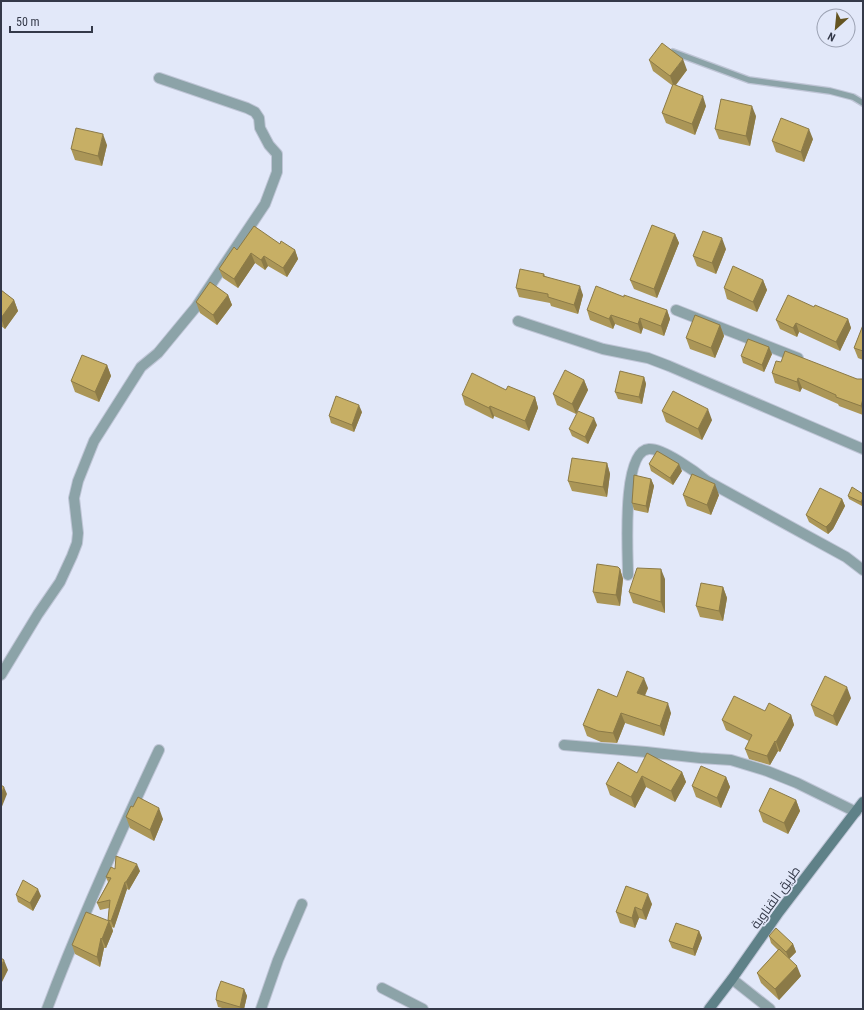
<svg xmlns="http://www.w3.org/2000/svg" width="864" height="1010" viewBox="0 0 864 1010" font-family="'Roboto Condensed',Cairo,sans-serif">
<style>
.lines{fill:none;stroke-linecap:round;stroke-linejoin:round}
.lane-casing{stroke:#bfc5d6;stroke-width:8}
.street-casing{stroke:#bfc5d6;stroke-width:12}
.secondary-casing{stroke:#bfc5d6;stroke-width:12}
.lane{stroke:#8ca3a8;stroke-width:5.5}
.street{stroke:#8ca3a8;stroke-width:10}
.secondary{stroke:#5f8188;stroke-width:10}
.wall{fill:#ab9657}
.shaded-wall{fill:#8b7a47}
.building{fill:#c7af65;stroke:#8b7a47}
.labels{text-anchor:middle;stroke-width:3.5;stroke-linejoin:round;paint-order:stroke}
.street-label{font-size:13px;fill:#343949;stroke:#e2e8f9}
</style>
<rect width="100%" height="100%" fill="#e2e8f9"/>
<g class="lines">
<defs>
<path id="lane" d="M 673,52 L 749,80 L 830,91 L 853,97 L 863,103"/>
<path id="street" d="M 676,310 L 798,358
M 518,321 L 603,349 L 648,358 L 669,366 L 863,449
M 628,575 C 628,553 621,451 649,449 C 663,448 696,472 707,481 L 846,557 L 863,570
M 1,675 L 38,614 L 60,582 L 72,556 L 77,543 L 78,533 L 74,498 L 78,481 L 94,441 L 141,367 L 158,353 L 196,307 L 265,204 L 277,172 L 277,154 L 269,145 L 260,128 L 259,118 L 255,112 L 247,108 L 159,78
M 564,745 L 646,752 L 700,758 L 731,760 L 767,771 L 797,783 L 856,812
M 732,979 L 770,1009
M 382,988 L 423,1009
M 47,1009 C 80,921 119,835 159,750
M 261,1009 L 278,960 L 302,904"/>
<path id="secondary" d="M 709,1009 L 732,979 L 779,912 L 863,802"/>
</defs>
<use href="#lane" class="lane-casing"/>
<use href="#street" class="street-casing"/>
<use href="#secondary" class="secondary-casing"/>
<use href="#lane" class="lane"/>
<use href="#street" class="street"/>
<use href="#secondary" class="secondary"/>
</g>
<path class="wall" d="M 649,60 L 687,70 L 676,85 L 706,106 L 695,135 L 666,123 L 662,113 L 673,86 L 653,71 Z
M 756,116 L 750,146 L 719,139 L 715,129 Z
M 813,139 L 804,162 L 776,152 L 772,141 Z
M 107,145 L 102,166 L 75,160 L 71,149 Z
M 675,234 L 679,243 L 657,298 L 634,289 L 630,280 Z
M 280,244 L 295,250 L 298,259 L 287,277 L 268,266 L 265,270 L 255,263 L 238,288 L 223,278 L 219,269 L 237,250 Z
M 726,249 L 716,274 L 697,266 L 693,256 Z
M 544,274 L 545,276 L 583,295 L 578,314 L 551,306 L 550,303 L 519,297 L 516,288 Z
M 763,280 L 767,290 L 757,312 L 727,299 L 724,288 Z
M 1,290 L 14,300 L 18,311 L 5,329 L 1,326 Z
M 228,295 L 232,305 L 217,325 L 200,313 L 196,302 Z
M 624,297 L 667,310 L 670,319 L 664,336 L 643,328 L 641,334 L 615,324 L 613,329 L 590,320 L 587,310 Z
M 814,307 L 848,319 L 851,328 L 840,351 L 799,332 L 797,337 L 780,329 L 776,320 Z
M 720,325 L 724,336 L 715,358 L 690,349 L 686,338 Z
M 863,325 L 863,360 L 858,358 L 854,348 Z
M 772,354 L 764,372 L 743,363 L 741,356 Z
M 781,362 L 857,379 L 863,379 L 863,415 L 839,406 L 838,404 L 802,388 L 800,392 L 775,383 L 772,373 Z
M 107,365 L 111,376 L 99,402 L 75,392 L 71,381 Z
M 644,377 L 646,384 L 642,404 L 618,399 L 615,392 Z
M 584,380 L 588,390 L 576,414 L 557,405 L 553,394 Z
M 506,390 L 535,397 L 538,408 L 529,431 L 494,416 L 493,419 L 465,405 L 462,395 Z
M 662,411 L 712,420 L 702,440 L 666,422 Z
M 362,412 L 354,432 L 331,423 L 329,416 Z
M 597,425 L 588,444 L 572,436 L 569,429 Z
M 607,463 L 610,474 L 607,497 L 572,491 L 568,481 Z
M 649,464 L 682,471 L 673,485 L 651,471 Z
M 651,479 L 654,486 L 648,513 L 634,510 L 632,503 Z
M 863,494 L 862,506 L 849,499 L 848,496 Z
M 683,495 L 719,495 L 711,515 L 687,506 Z
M 842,499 L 845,506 L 833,529 L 828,534 L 809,522 L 806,515 Z
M 620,569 L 623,579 L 620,606 L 597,603 L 593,592 Z
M 665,579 L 665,613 L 633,603 L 629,592 Z
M 723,587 L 727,598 L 723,621 L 700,617 L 696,606 Z
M 648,688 L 645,696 L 671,713 L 664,736 L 625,723 L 617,743 L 601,742 L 587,736 L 583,725 L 617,697 Z
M 851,698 L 837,726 L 815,716 L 811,705 Z
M 765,711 L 791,715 L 794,725 L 780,752 L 778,751 L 770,765 L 749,759 L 745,749 L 749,741 L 726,730 L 722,720 Z
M 682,772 L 686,782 L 675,802 L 646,787 L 635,808 L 610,795 L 606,784 L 637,773 Z
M 726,777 L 730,787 L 721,808 L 696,797 L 692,786 Z
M 796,800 L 800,811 L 788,834 L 763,822 L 759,811 Z
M 133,807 L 163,819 L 154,841 L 130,828 L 126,817 Z
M 115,869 L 140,871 L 129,890 L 127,889 L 114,928 L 112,927 L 113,931 L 106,948 L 104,948 L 100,967 L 75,954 L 72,945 L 108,921 L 109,908 L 100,910 L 97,903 L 108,882 L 106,877 Z
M 626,886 L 652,904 L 646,920 L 639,918 L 635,928 L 620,923 L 616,912 Z
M 16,895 L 41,896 L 33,911 L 18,902 Z
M 699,931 L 702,938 L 695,956 L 672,948 L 669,941 Z
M 769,936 L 793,944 L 796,952 L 789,959 L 801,976 L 779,1000 L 761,983 L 757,973 L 778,950 L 771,943 Z
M 244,989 L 247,996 L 244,1009 L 226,1009 L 218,1007 L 216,1000 Z"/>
<path class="shaded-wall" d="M 683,59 L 687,70 L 674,87 L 670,76 Z
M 703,96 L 706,106 L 695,135 L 692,124 Z
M 752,106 L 756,116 L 750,146 L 746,136 Z
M 809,129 L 813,139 L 804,162 L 801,152 Z
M 103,134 L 107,145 L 102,166 L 98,156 Z
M 675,234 L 679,243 L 657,298 L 654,289 Z
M 722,238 L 726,249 L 716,274 L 712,263 Z
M 295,250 L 298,259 L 287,277 L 283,268 Z
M 251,253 L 255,263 L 238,288 L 234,279 Z
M 264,256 L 268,266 L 265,270 L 261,260 Z
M 763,280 L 767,290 L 757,312 L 753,302 Z
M 580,286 L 583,295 L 578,314 L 574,305 Z
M 228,295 L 232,305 L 217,325 L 213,315 Z
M 14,300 L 18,311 L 5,329 L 1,318 Z
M 667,310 L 670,319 L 664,336 L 661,326 Z
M 611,315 L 615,324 L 613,329 L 609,319 Z
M 640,318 L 643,328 L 641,334 L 638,324 Z
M 848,319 L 851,328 L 840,351 L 836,342 Z
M 796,323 L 799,332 L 797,337 L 793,328 Z
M 720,325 L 724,336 L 715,358 L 711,348 Z
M 769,347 L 772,354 L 764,372 L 762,365 Z
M 107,365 L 111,376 L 99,402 L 95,392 Z
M 644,377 L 646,384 L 642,404 L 639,397 Z
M 798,378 L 802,388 L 800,392 L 797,382 Z
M 584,380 L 588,390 L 576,414 L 572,404 Z
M 535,397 L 538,408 L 529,431 L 525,421 Z
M 863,399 L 863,412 L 861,406 Z
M 359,405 L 362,412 L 354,432 L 352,425 Z
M 490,406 L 494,416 L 493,419 L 489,408 Z
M 708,409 L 712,420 L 702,440 L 698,429 Z
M 594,418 L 597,425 L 588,444 L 585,437 Z
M 607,463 L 610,474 L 607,497 L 603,487 Z
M 679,464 L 682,471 L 673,485 L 670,478 Z
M 651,479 L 654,486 L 648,513 L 646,506 Z
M 715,484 L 719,495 L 711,515 L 707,505 Z
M 863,498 L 863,504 L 862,506 L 861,502 Z
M 842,499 L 845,506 L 833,529 L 828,534 L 826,527 Z
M 620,569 L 623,579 L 620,606 L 616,595 Z
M 661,569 L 665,579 L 665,613 L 661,602 Z
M 723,587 L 727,598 L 723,621 L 719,611 Z
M 644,678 L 648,688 L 641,703 L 637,693 Z
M 847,687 L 851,698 L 837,726 L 833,716 Z
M 668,703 L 671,713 L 664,736 L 660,726 Z
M 621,713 L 625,723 L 617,743 L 613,733 Z
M 791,715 L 794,725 L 780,752 L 776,742 Z
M 775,741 L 778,751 L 770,765 L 767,756 Z
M 682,772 L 686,782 L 675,802 L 671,791 Z
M 642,776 L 646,787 L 635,808 L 631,797 Z
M 726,777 L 730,787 L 721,808 L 717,798 Z
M 4,787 L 7,794 L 1,809 L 1,795 Z
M 796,800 L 800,811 L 788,834 L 784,823 Z
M 159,808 L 163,819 L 154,841 L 150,830 Z
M 137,864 L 140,871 L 129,890 L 126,882 Z
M 125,882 L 127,889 L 114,928 L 111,921 Z
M 38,889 L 41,896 L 33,911 L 30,903 Z
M 648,894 L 652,904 L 646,920 L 642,910 Z
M 635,907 L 639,918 L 635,928 L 632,918 Z
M 109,921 L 113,931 L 106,948 L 102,939 Z
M 699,931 L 702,938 L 695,956 L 693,949 Z
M 101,938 L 104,948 L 100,967 L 97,957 Z
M 793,944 L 796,952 L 789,959 L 786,952 Z
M 4,960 L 8,970 L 1,984 L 1,966 Z
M 797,966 L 801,976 L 779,1000 L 775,989 Z
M 244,989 L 247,996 L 244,1009 L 241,1009 L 240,1007 Z"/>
<path class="building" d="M 662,43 L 683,59 L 670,76 L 649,60 Z
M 673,84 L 703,96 L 692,124 L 662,113 Z
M 721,99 L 752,106 L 746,136 L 715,129 Z
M 781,118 L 809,129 L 801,152 L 772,141 Z
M 76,128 L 103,134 L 98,156 L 71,149 Z
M 652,225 L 675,234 L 654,289 L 630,280 Z
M 254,226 L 280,244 L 281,241 L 295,250 L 283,268 L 264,256 L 261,260 L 251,253 L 234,279 L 219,269 L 234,247 L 237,250 Z
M 703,231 L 722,238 L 712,263 L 693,256 Z
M 733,266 L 763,280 L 753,302 L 724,288 Z
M 520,269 L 544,274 L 543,276 L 580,286 L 574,305 L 548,297 L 548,294 L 516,288 Z
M 210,282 L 228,295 L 213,315 L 196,302 Z
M 596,286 L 624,297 L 624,295 L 667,310 L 661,326 L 640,318 L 638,324 L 611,315 L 609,319 L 587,310 Z
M 1,290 L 14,300 L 1,318 Z
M 788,295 L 814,307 L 815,305 L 848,319 L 836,342 L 796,323 L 793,328 L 776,320 Z
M 695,315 L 720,325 L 711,348 L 686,338 Z
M 863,325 L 863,351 L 854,348 Z
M 748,339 L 769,347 L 762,365 L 741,356 Z
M 785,351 L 857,379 L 863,379 L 863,399 L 861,406 L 836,397 L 836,395 L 798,378 L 797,382 L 772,373 L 776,361 L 781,362 Z
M 82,355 L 107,365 L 95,392 L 71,381 Z
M 565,370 L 584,380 L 572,404 L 553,394 Z
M 620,371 L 644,377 L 639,397 L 615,392 Z
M 472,373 L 506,390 L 508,386 L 535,397 L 525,421 L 490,406 L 489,408 L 462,395 Z
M 673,391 L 708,409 L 698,429 L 662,411 Z
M 336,396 L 359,405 L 352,425 L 329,416 Z
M 578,411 L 594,418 L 585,437 L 569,429 Z
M 657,451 L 679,464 L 670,478 L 649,464 Z
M 572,458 L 607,463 L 603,487 L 568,481 Z
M 692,474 L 715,484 L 707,505 L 683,495 Z
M 634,475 L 651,479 L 646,506 L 632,503 Z
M 852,487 L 863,494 L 863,498 L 861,502 L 848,496 Z
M 820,488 L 842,499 L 831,522 L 826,527 L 806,515 Z
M 597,564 L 618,567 L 620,569 L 616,595 L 593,592 Z
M 637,568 L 661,569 L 661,602 L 629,592 Z
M 701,583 L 723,587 L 719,611 L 696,606 Z
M 627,671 L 644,678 L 637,693 L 668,703 L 660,726 L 621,713 L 613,733 L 598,731 L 583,725 L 598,689 L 617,697 Z
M 825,676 L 847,687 L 833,716 L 811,705 Z
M 734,696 L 765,711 L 769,703 L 791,715 L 776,742 L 775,741 L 767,756 L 745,749 L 752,735 L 722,720 Z
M 647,753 L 682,772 L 671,791 L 642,776 L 631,797 L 606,784 L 618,762 L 637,773 Z
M 701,766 L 726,777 L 717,798 L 692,786 Z
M 1,785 L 4,787 L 1,795 Z
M 770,788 L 796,800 L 784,823 L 759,811 Z
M 138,797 L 159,808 L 150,830 L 126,817 L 131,806 L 133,807 Z
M 116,856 L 137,864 L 126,882 L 125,882 L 111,921 L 108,920 L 110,900 L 97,903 L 111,878 L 106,877 L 111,867 L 115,869 Z
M 23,880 L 38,889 L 30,903 L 16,895 Z
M 626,886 L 648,894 L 642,910 L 635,907 L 632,918 L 616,912 Z
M 86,912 L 109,921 L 102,939 L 101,938 L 97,957 L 72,945 Z
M 676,923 L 699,931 L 693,949 L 669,941 Z
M 776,928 L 793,944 L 786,952 L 769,936 Z
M 779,949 L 797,966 L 775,989 L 757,973 Z
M 1,958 L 4,960 L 1,966 Z
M 221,981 L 244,989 L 240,1007 L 216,1000 L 217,992 Z"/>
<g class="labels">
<g class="street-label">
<text transform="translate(775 897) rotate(-54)" y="5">طريق القناوية</text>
</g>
</g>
<rect width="864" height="1010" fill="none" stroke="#343949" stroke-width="4"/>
<g transform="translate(836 28) rotate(207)"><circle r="19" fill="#e2e8f9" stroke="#9ca2b3"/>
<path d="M0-3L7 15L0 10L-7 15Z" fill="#645421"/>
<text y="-6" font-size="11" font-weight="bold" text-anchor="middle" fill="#343949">N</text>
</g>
<path d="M10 26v6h82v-6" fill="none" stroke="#343949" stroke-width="2"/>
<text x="16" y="26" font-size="12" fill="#343949" stroke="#e2e8f9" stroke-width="3" paint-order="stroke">50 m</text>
</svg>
